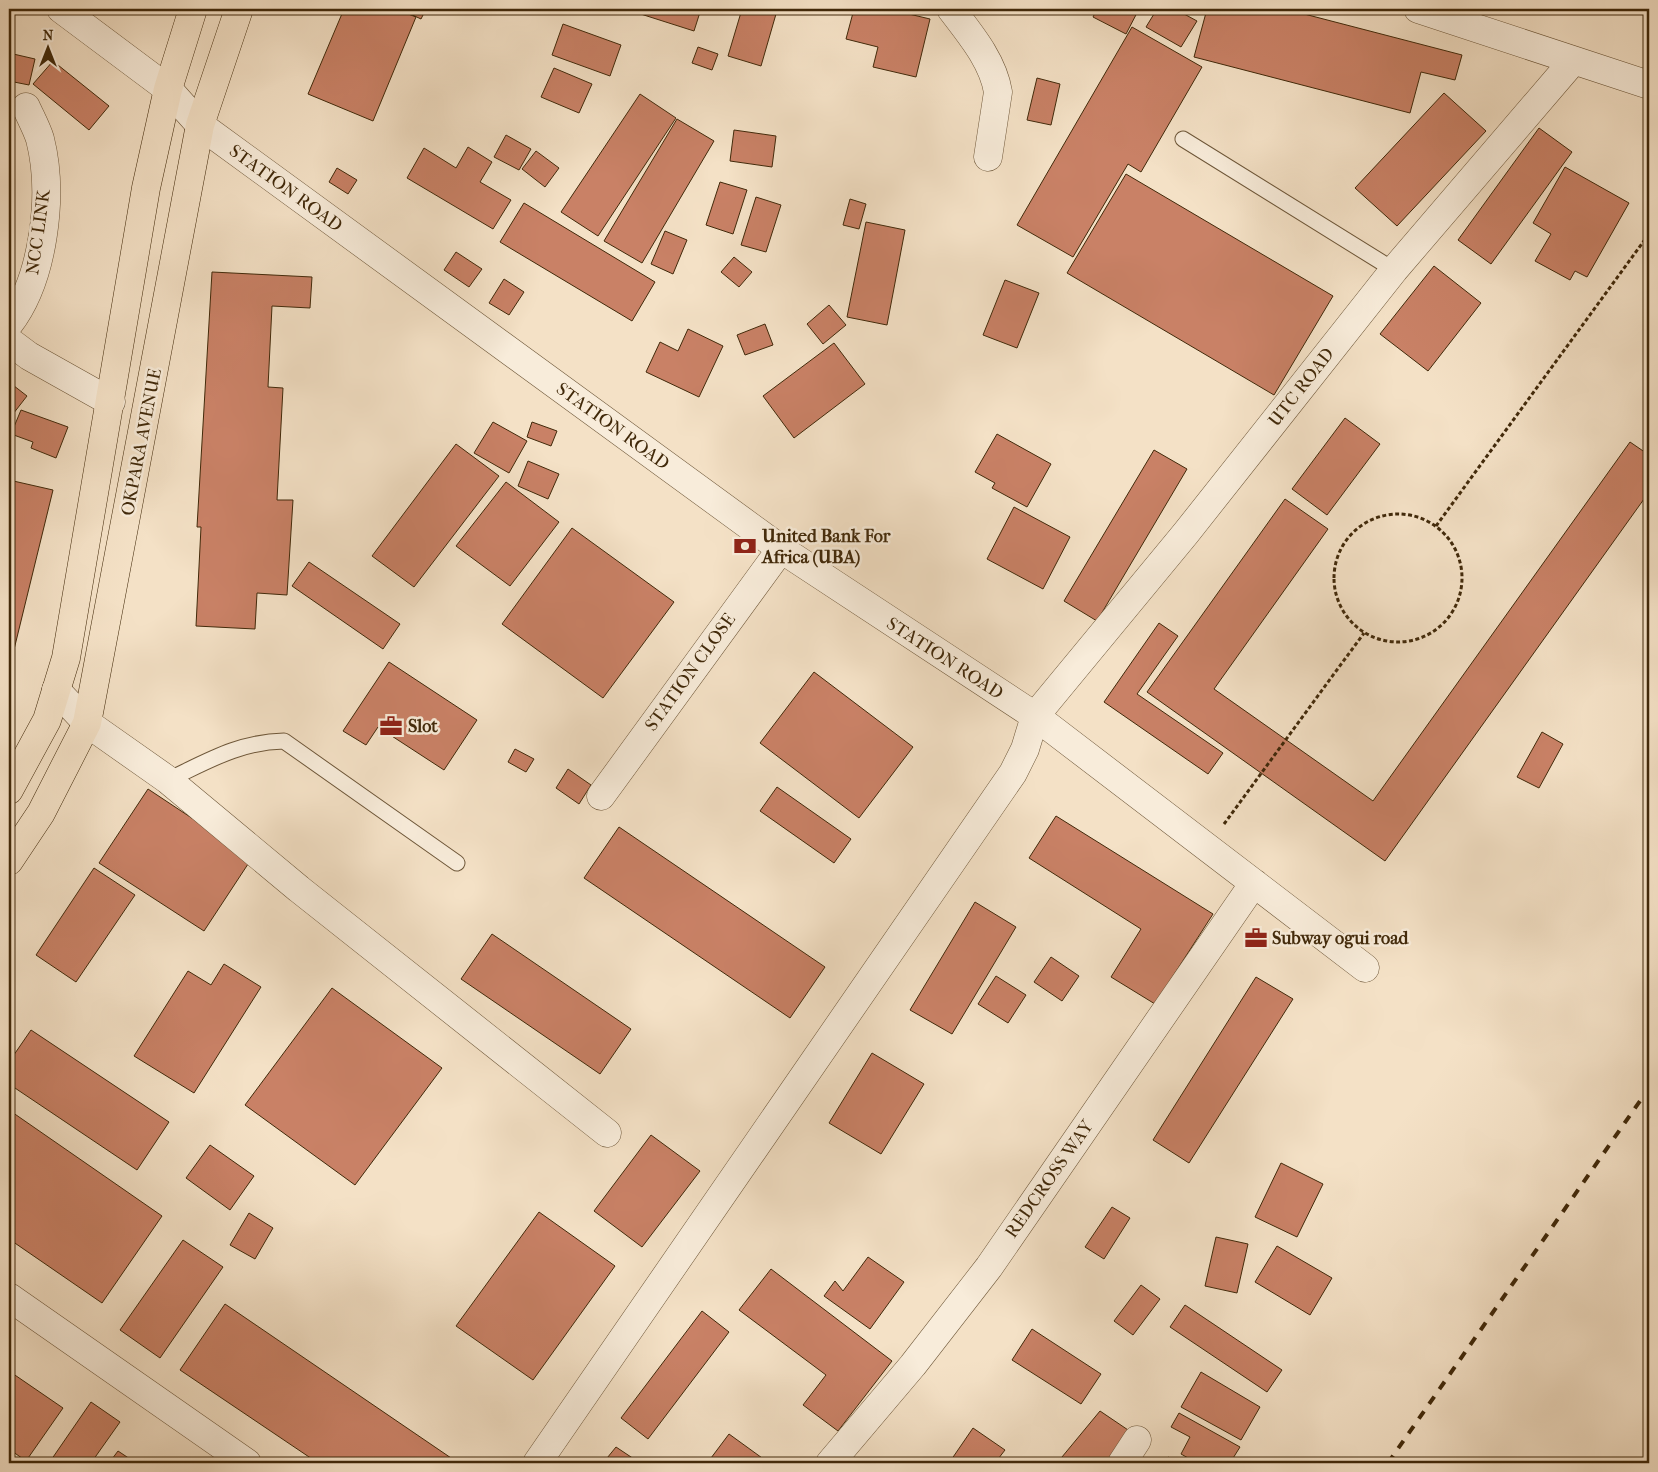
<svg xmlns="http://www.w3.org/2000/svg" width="1658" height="1472" viewBox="0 0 1658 1472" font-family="'IM FELL French Canon',serif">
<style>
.building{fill:#c98166;stroke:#41290a}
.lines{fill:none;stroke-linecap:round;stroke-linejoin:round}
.service-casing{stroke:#6e5739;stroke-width:17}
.minor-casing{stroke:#6e5739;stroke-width:29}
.primary-casing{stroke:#41290a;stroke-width:29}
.path{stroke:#41290a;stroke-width:3;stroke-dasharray:4 2.5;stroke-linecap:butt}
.service{stroke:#f8ecda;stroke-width:15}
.minor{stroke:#f8ecda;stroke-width:28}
.primary{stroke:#f4e1c6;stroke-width:28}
.rail{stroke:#41290a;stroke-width:4;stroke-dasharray:9 9;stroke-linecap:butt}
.labels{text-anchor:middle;stroke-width:5;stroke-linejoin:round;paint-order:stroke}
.street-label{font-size:18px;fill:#41290a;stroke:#f8ecda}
.poi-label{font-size:18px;font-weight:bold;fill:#41290a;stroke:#f8ecda;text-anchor:start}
</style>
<rect width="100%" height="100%" fill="#f4e1c6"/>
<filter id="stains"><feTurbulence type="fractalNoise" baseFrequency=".004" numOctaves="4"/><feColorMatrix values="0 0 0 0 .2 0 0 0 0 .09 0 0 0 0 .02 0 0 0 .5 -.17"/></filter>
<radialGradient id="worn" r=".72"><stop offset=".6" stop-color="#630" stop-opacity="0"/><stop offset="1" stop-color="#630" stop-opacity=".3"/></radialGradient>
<path class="building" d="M 344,9 L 395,9 L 416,17 L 373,121 L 308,94 Z
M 400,9 L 426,9 L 421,19 Z
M 625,9 L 701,9 L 694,31 Z
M 742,9 L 758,9 L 776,14 L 761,66 L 728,56 Z
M 854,9 L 888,9 L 930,19 L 916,77 L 873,67 L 878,47 L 846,39 Z
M 1097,9 L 1139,9 L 1126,34 L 1093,17 Z
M 1157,9 L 1175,9 L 1197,21 L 1181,47 L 1146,27 Z
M 1207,9 L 1285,9 L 1462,55 L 1455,80 L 1421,72 L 1410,113 L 1194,57 Z
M 563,24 L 621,45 L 610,76 L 552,55 Z
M 1132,27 L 1202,67 L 1141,172 L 1128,164 L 1073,257 L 1017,225 Z
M 698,47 L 718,54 L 712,70 L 692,63 Z
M 9,53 L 35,59 L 29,85 L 9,81 Z
M 53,61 L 109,106 L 89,130 L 33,84 Z
M 554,68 L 592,84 L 579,113 L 541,97 Z
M 1037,78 L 1060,84 L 1051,125 L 1027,120 Z
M 1444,93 L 1486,131 L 1397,226 L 1355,188 Z
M 640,94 L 676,118 L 598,236 L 561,212 Z
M 677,119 L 714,141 L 642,263 L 604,241 Z
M 1539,128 L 1572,152 L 1491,264 L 1458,240 Z
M 734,130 L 776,136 L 772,167 L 730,161 Z
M 506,135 L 531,149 L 519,170 L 494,157 Z
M 468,147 L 492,162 L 480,182 L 511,200 L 493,229 L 407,178 L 424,148 L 456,168 Z
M 536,151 L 559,168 L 545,187 L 522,169 Z
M 1565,167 L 1629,203 L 1587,277 L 1575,271 L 1570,280 L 1535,261 L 1551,234 L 1533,223 Z
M 337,168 L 357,180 L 348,194 L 329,182 Z
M 1126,174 L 1333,296 L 1274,395 L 1067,273 Z
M 720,182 L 747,190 L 733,234 L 706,225 Z
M 756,197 L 781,205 L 766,252 L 741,245 Z
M 850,199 L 866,204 L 859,229 L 843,225 Z
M 524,203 L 655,282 L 632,321 L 500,242 Z
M 866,222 L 905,230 L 887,325 L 847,317 Z
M 665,231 L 687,240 L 673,274 L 651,264 Z
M 456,252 L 482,269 L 469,287 L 444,270 Z
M 734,257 L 752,272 L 739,287 L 721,272 Z
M 1434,266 L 1481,303 L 1428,371 L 1380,334 Z
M 212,272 L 312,277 L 310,308 L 272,306 L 268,387 L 283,388 L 277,500 L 293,500 L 287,595 L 257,593 L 255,629 L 196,626 L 201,527 L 197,527 Z
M 504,279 L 524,292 L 509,315 L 489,303 Z
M 1005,280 L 1039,293 L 1017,348 L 983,335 Z
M 829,305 L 846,325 L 823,344 L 807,324 Z
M 765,324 L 773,345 L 745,355 L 737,335 Z
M 688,329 L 723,346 L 699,397 L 646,372 L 660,342 L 678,351 Z
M 834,343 L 865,384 L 794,438 L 763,396 Z
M 9,382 L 27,396 L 13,414 L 9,411 Z
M 21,410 L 68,427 L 56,458 L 31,448 L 33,442 L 11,434 Z
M 1345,418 L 1380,444 L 1327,515 L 1292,489 Z
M 493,422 L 527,441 L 509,473 L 474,453 Z
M 532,422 L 557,431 L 551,446 L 527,437 Z
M 997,434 L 1051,464 L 1027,507 L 992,488 L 995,483 L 975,472 Z
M 1630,442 L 1649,455 L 1649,492 L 1385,861 L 1147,692 L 1285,499 L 1328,529 L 1214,689 L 1373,801 Z
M 456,444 L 499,476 L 414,587 L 372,556 Z
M 1154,450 L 1187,469 L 1097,621 L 1064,601 Z
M 528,461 L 559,474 L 548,499 L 518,486 Z
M 9,480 L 53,490 L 9,670 Z
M 506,482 L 559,522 L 510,586 L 456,546 Z
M 1014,507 L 1070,537 L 1043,589 L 987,559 Z
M 572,528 L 674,602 L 603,698 L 502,624 Z
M 309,562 L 400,624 L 383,649 L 292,586 Z
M 1159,623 L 1178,636 L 1137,694 L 1223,753 L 1208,774 L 1104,702 Z
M 389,662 L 477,720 L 444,770 L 378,727 L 366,745 L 343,731 Z
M 814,672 L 913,747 L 859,818 L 760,743 Z
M 1542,732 L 1563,744 L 1539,788 L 1517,777 Z
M 515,749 L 534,759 L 526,772 L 508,762 Z
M 568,769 L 591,785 L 579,804 L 556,788 Z
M 777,787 L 851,839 L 834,863 L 760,811 Z
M 148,789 L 252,858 L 204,931 L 99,863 Z
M 1056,816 L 1213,914 L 1155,1004 L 1111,977 L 1141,929 L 1029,858 Z
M 619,827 L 825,967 L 790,1018 L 584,878 Z
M 94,868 L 135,895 L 76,982 L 36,955 Z
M 975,902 L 1016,927 L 952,1034 L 910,1010 Z
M 492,934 L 631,1029 L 600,1074 L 461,979 Z
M 1051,957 L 1079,976 L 1062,1001 L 1034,982 Z
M 224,964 L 261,987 L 194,1093 L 134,1056 L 188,971 L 211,985 Z
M 996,976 L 1026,995 L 1008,1023 L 978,1004 Z
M 1256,977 L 1293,999 L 1189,1163 L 1153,1140 Z
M 332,988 L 442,1068 L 355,1185 L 245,1105 Z
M 31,1030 L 169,1122 L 137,1170 L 9,1084 L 9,1062 Z
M 872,1053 L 924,1084 L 881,1154 L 829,1123 Z
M 9,1110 L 162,1216 L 102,1303 L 9,1239 Z
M 651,1135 L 700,1171 L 642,1247 L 594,1211 Z
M 210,1145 L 254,1176 L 230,1210 L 186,1178 Z
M 1281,1163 L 1323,1184 L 1297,1237 L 1255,1217 Z
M 1112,1207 L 1130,1218 L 1104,1259 L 1085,1247 Z
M 539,1212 L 615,1266 L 533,1380 L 456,1326 Z
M 249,1213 L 273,1228 L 255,1259 L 230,1245 Z
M 1216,1237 L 1248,1244 L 1237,1293 L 1205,1286 Z
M 183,1240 L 223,1267 L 160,1358 L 120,1330 Z
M 1277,1246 L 1332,1278 L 1310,1315 L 1255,1282 Z
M 868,1257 L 904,1282 L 870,1329 L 824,1296 L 835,1281 L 843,1291 Z
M 771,1269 L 892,1361 L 838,1431 L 803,1405 L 826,1375 L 739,1310 Z
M 1141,1285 L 1160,1299 L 1133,1335 L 1114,1321 Z
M 225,1304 L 454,1460 L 452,1463 L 318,1463 L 180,1370 Z
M 1185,1305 L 1282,1370 L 1267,1392 L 1170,1327 Z
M 702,1311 L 729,1332 L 648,1439 L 621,1418 Z
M 1032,1329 L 1101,1374 L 1081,1404 L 1012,1360 Z
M 9,1371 L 63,1408 L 26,1461 L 9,1449 Z
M 1201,1372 L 1260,1407 L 1241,1440 L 1181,1407 Z
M 91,1402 L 120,1422 L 91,1463 L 49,1463 Z
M 1100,1411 L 1134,1434 L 1112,1463 L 1057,1463 Z
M 1179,1413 L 1240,1447 L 1230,1463 L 1197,1463 L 1181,1454 L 1190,1437 L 1171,1427 Z
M 973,1428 L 1005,1450 L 995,1463 L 949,1463 Z
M 729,1434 L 769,1463 L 708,1462 Z
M 616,1447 L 640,1463 L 603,1463 Z
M 118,1451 L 136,1463 L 109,1463 Z
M 1168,1457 L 1179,1463 L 1164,1463 Z"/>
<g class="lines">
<defs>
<path id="service" d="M 1183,139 L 1394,270
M 168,780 C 208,761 239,742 284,741 L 457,863"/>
<path id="minor" d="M 61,9 L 168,89 L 200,125 L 781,549 L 1035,716 L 1365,968
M 951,9 C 970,34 993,61 998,92 L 988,157
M 1418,9 L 1649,85
M 9,324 C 44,279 54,194 40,139 C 37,129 31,118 26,107
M 9,341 L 29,356 L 111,402
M 56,690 L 87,723 L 168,780 L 299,889 L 607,1133
M 601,796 L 781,549
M 9,1297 L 247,1463
M 537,1463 L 1013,773 L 1025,749 L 1035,716 L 1186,533 L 1394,270 L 1573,61
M 830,1463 L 913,1365 L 989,1267 L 1254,883
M 1122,1463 L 1137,1440"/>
<path id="primary" d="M 9,790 L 47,720 L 66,658 L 146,188 L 168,89 L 193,9
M 9,861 L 41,813 L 87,723 L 200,125 L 239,9"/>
</defs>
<use href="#service" class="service-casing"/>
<use href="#minor" class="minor-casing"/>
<use href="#primary" class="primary-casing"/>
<path class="path" d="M1334 578a64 64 0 1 1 128 0a64 64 0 1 1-128 0Z
M 1436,526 L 1649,234
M 1224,824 L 1364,633"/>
<use href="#service" class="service"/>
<use href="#minor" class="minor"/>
<use href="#primary" class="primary"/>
<path class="rail" d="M 1388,1463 L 1649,1088"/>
</g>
<defs>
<symbol id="bank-bare" viewBox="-9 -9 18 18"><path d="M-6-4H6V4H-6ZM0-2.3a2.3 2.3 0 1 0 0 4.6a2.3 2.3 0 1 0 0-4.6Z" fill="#8f2418" stroke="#f8ecda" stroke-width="2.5" paint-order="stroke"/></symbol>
<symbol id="office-bare" viewBox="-9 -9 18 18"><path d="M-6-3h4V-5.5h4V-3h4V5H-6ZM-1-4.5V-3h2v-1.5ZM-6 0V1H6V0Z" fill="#8f2418" stroke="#f8ecda" stroke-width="2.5" paint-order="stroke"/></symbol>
</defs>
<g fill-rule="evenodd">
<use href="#bank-bare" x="729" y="530" width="32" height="32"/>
<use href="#office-bare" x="375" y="710" width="32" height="32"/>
<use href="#office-bare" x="1240" y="922" width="32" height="32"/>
</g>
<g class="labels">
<g class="street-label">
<text transform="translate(286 188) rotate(36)" y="6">STATION ROAD</text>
<text transform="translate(38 232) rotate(-82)" y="6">NCC LINK</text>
<text transform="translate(1301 387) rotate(-52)" y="6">UTC ROAD</text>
<text transform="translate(613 426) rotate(36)" y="6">STATION ROAD</text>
<text transform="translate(141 442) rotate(-79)" y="6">OKPARA AVENUE</text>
<text transform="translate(945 658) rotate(33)" y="6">STATION ROAD</text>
<text transform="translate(690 672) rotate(-54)" y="6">STATION CLOSE</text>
<text transform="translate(1049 1179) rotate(-55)" y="6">REDCROSS WAY</text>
</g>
<g class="poi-label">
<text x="762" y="542">United Bank For<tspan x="762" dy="21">Africa (UBA)</tspan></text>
<text x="408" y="732">Slot</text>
<text x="1272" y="944">Subway ogui road</text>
</g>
</g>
<rect width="1658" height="1472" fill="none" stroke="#f4e1c6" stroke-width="30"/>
<rect x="10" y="10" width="1638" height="1452" fill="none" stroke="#41290a" stroke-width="2.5"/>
<rect x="15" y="15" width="1628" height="1442" fill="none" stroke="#41290a"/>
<g transform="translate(48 48)" stroke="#f8ecda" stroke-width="4" paint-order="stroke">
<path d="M0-4L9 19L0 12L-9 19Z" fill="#41290a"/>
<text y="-8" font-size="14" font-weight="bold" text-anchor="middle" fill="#41290a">N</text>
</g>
<rect width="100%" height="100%" filter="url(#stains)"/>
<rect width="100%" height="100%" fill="url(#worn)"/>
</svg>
